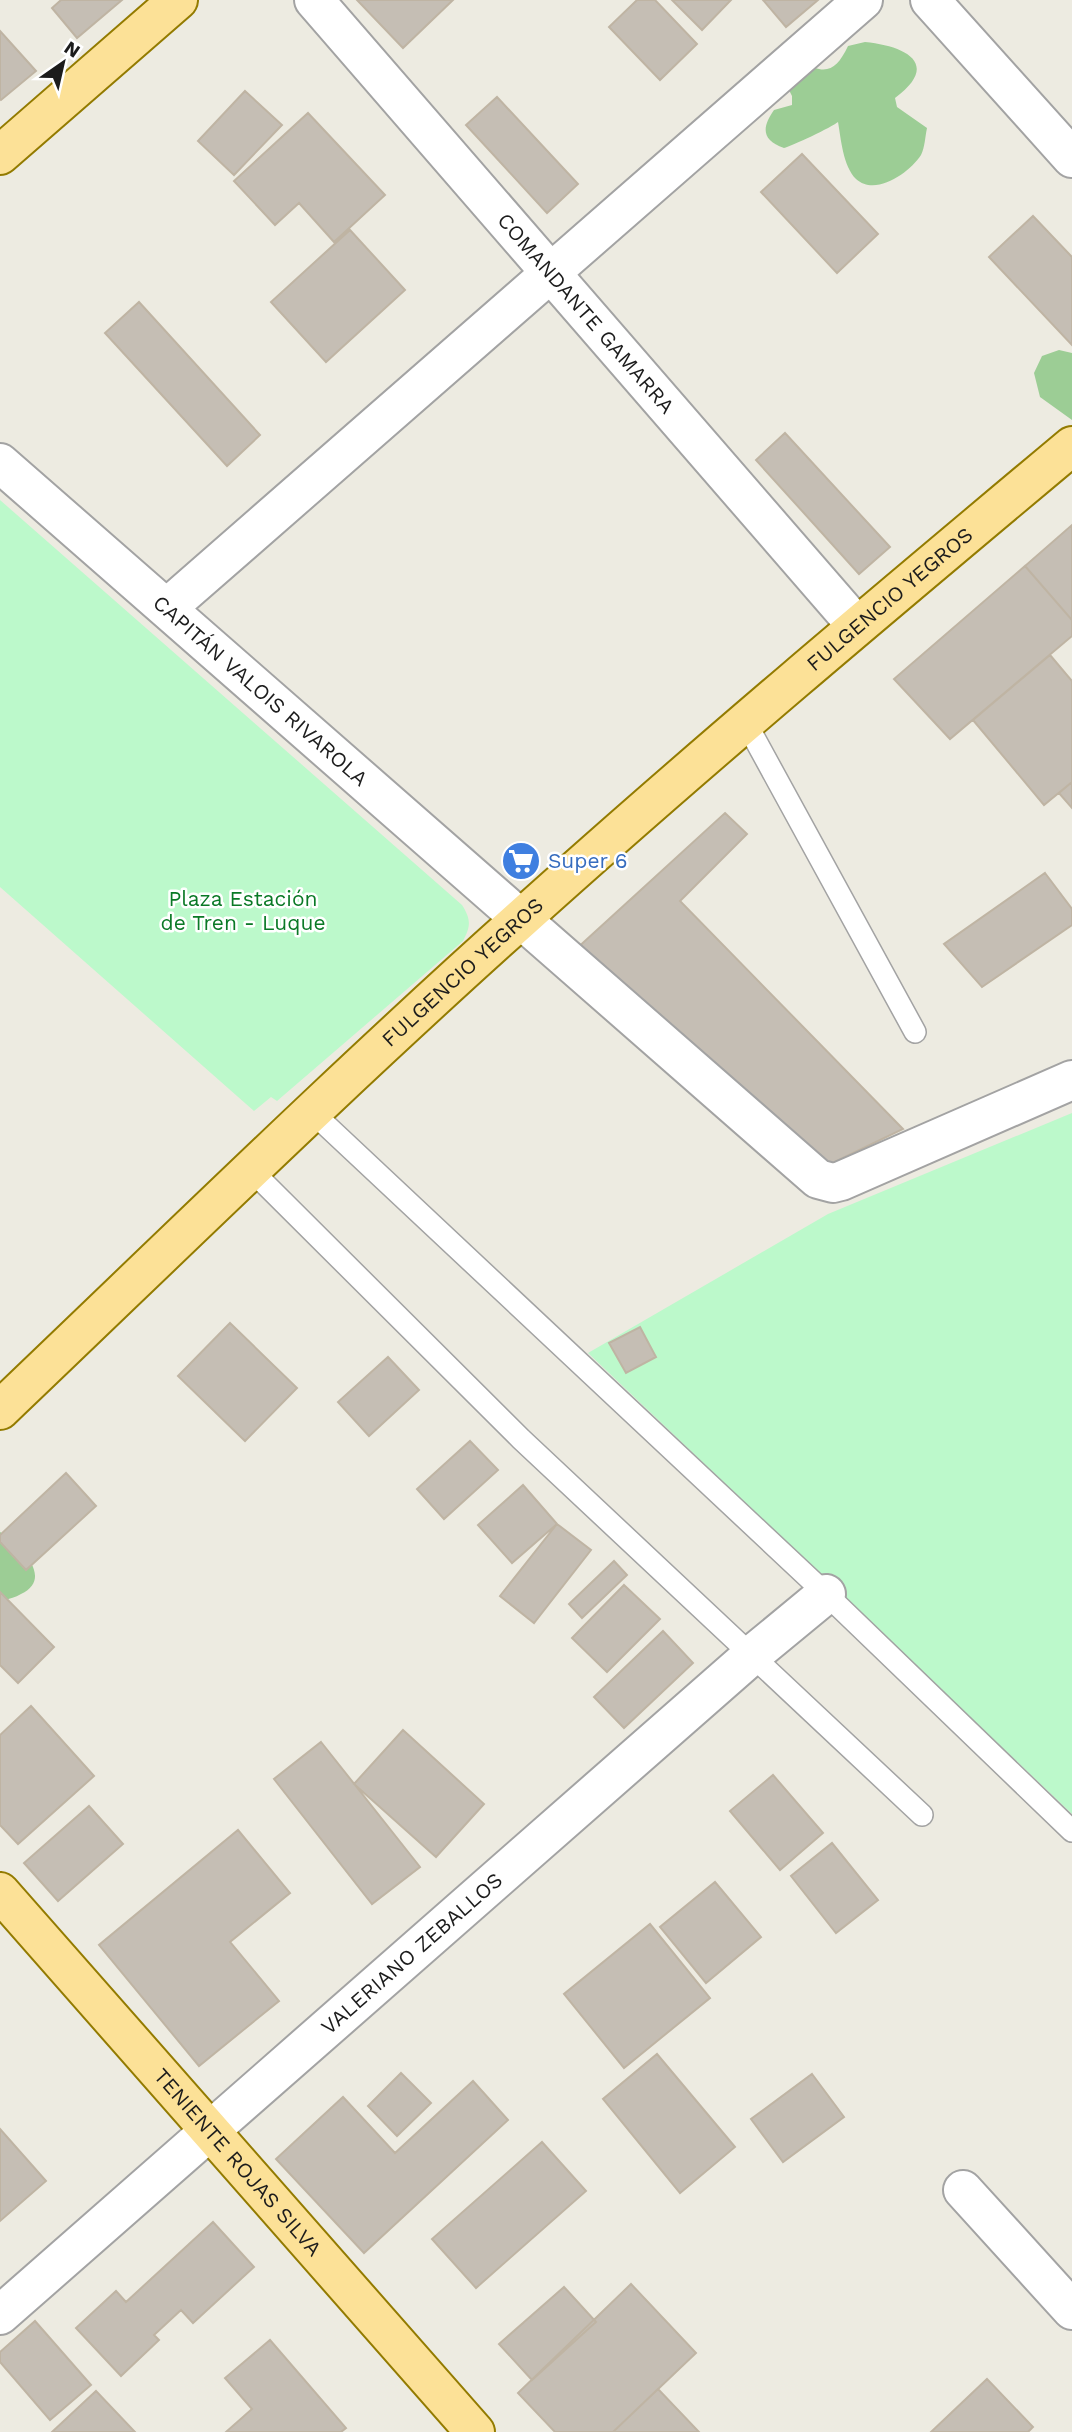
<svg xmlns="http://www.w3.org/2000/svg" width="1072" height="2432" viewBox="0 0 1072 2432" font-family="'Work Sans',sans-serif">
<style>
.forest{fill:#9ccd95}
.park{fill:#bcf9cb}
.building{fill:#c5beb4;stroke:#bfb4a3;stroke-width:2}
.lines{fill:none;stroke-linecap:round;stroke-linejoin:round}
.lane-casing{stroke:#a3a3a3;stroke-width:24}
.street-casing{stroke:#a3a3a3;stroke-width:42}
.primary-casing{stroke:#937b00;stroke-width:42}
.lane{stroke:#fff;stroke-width:21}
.street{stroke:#fff;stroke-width:38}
.primary{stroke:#fce197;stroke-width:38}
.labels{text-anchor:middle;stroke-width:5;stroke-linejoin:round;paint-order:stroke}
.street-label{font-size:21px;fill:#1c1c1c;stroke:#fff}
.shop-label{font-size:21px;fill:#366cbe;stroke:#fff;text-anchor:start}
.park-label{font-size:21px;fill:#0a7926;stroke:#fff}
</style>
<rect width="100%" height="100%" fill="#edebe1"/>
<path class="forest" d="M 865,42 C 906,46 941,64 895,98 L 897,107 L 927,128 C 925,137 925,147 921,155 C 910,172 876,197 856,179 C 843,166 841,139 838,122 C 832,127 792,146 784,148 C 761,140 762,127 774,110 L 792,105 L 792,96 L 784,80 L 804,63 C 827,76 837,69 848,46 Z
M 1059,350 L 1072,353 L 1072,420 L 1040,397 L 1034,373 L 1042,356 Z
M 0,1532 C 19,1544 55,1578 21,1594 C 14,1598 8,1600 0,1599 Z"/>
<path class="park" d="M 0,500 L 462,905 C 471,919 471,926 463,941 L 277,1101 L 271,1097 L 254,1111 L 0,887 Z
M 1072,1113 L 1072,1814 L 588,1353 L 828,1214 Z"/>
<path class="building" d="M 61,0 L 122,0 L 77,38 L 52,8 Z
M 357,0 L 453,0 L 403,48 Z
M 637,0 L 655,0 L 697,44 L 660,80 L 609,27 Z
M 672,0 L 731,0 L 702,30 Z
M 763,0 L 818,0 L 786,27 Z
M 0,31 L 36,71 L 1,100 L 0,99 Z
M 245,91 L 282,125 L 234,175 L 198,141 Z
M 497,97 L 578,184 L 547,213 L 466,125 Z
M 308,113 L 385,195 L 334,242 L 299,203 L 275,225 L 234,181 Z
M 802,154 L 878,234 L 837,273 L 761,192 Z
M 1033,216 L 1072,257 L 1072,345 L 989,257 Z
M 350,230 L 405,290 L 326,362 L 271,302 Z
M 139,302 L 260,435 L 227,466 L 105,333 Z
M 785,433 L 890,547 L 859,574 L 756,460 Z
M 1072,525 L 1072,620 L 1025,566 Z
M 1025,566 L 1072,620 L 1072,636 L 950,739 L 894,679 Z
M 1050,655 L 1072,681 L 1072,782 L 1044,805 L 973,720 Z
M 1072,782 L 1072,808 L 1059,793 Z
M 725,813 L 747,834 L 680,901 L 903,1129 L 822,1168 L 574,951 Z
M 1045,873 L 1072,909 L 1072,925 L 982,987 L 944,944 Z
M 230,1323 L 297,1388 L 245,1441 L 178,1376 Z
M 640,1327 L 656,1357 L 626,1373 L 609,1343 Z
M 388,1357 L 419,1390 L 369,1436 L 338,1402 Z
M 470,1441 L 498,1470 L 444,1519 L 417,1489 Z
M 66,1473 L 96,1506 L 26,1570 L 0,1542 L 0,1535 Z
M 523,1485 L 557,1524 L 512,1563 L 478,1525 Z
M 557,1524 L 591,1550 L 534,1623 L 500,1596 Z
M 614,1561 L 627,1575 L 582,1618 L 569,1604 Z
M 624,1585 L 660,1619 L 607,1672 L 572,1638 Z
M 0,1592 L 54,1647 L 18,1683 L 0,1665 Z
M 663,1631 L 693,1663 L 624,1728 L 594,1697 Z
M 31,1706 L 94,1776 L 18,1844 L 0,1825 L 0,1735 Z
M 403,1730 L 484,1804 L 436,1857 L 354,1784 Z
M 321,1742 L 420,1867 L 372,1904 L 274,1779 Z
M 773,1775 L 823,1833 L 780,1870 L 730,1811 Z
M 89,1806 L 123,1844 L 58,1901 L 24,1863 Z
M 238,1830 L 290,1893 L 230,1942 L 279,2001 L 199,2066 L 99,1945 Z
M 832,1843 L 878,1900 L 836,1933 L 791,1876 Z
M 715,1882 L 761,1937 L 706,1983 L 660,1927 Z
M 650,1924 L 710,1998 L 624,2068 L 564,1994 Z
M 657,2054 L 735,2147 L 680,2193 L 603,2099 Z
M 401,2073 L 431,2103 L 397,2136 L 368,2106 Z
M 812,2074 L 844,2117 L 783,2162 L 751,2119 Z
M 473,2081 L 508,2120 L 364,2253 L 276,2159 L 343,2097 L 395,2153 Z
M 0,2129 L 46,2181 L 0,2221 Z
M 542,2142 L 586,2191 L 476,2288 L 432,2239 Z
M 213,2222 L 254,2267 L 193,2323 L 181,2310 L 154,2335 L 159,2340 L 121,2376 L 76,2328 L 116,2291 L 126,2302 Z
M 631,2284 L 696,2353 L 613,2432 L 555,2432 L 518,2393 Z
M 564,2287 L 596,2322 L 532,2380 L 499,2344 Z
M 35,2321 L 91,2385 L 50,2420 L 0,2362 L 0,2352 Z
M 270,2340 L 346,2428 L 341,2432 L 226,2432 L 252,2409 L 225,2378 Z
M 987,2379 L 1033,2427 L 1028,2432 L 931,2432 Z
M 658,2389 L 699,2432 L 613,2432 Z
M 96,2391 L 135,2432 L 52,2432 Z"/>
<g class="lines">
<defs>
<path id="lane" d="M 746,723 L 915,1032
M 312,1112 L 826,1594 L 1072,1831
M 252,1171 L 521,1439 L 922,1815"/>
<g id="street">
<path id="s1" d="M 314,0 L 857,626"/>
<path d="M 930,0 L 1072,158"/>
<path id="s2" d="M 0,463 L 818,1179 L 833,1183 L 841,1181 L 1072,1080"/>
<path d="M 167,608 L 863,0"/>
<path d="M 963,2190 L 1072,2310"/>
<path id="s3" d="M 0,2315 L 752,1655 L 826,1594"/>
</g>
<g id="primary">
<path d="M 0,155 L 178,0"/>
<path id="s4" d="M 0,1410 C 173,1245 344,1077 522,918 C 702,756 887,601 1072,446"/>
<path id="s5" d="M 0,1892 L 475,2432"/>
</g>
</defs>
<use href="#lane" class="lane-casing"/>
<use href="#street" class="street-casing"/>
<use href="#primary" class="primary-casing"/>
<use href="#lane" class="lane"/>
<use href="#street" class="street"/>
<use href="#primary" class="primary"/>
</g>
<defs>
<symbol id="supermarket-disc" viewBox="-11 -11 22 22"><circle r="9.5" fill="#3f7fe0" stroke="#fff"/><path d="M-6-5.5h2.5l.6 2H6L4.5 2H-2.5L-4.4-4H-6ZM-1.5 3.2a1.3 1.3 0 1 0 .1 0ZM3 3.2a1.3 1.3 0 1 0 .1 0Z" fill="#fff"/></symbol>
</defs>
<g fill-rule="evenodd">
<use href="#supermarket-disc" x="499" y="839" width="44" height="44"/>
</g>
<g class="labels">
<g class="street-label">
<text dy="7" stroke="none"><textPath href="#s1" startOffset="415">COMANDANTE GAMARRA</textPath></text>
<text dy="7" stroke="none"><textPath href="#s4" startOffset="1204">FULGENCIO YEGROS</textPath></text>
<text dy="7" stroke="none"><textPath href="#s2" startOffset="346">CAPITÁN VALOIS RIVAROLA</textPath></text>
<text dy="7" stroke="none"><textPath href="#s4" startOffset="637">FULGENCIO YEGROS</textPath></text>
<text dy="7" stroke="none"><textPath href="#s3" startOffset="548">VALERIANO ZEBALLOS</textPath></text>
<text dy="7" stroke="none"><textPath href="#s5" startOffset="360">TENIENTE ROJAS SILVA</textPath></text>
</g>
<g class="shop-label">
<text x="548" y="868">Super 6</text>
</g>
<g class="park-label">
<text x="243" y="906">Plaza Estación<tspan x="243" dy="24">de Tren - Luque</tspan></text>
</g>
</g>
<g transform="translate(63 63) rotate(34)" stroke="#ffffff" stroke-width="5" paint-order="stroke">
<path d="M0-5L12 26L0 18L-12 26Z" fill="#1c1c1c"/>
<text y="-10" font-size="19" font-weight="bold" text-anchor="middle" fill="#1c1c1c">N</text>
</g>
</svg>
